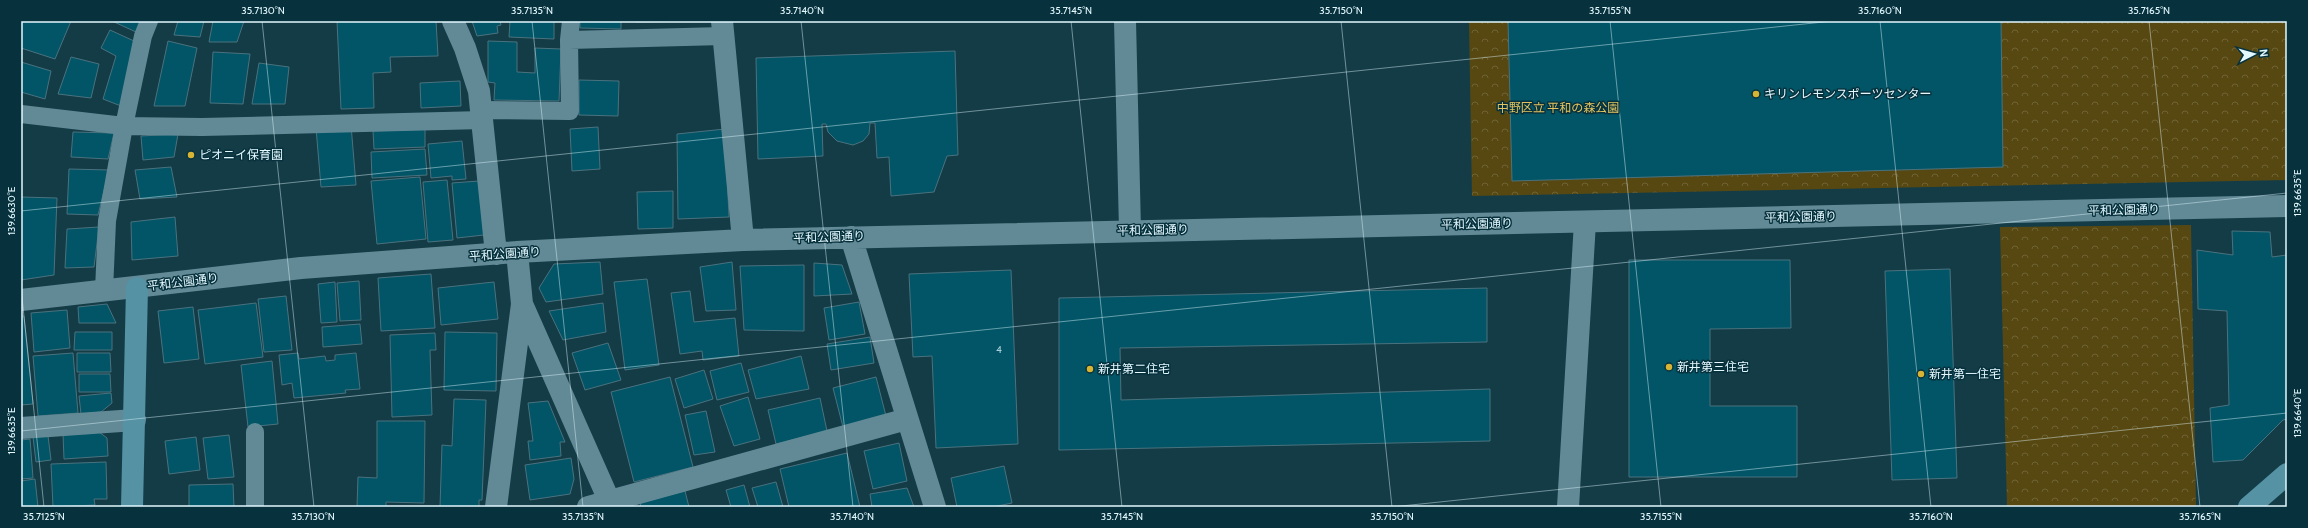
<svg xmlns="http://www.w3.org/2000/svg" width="2308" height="528" viewBox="0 0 2308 528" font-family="Cabin,'Noto Sans JP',sans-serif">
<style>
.park{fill:url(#park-crowns)}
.building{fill:#015567;stroke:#4a727e}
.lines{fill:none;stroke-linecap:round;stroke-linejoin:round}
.lane{stroke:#628a96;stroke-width:18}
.street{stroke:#628a96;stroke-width:22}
.secondary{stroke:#5492a4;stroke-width:22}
.ticks{fill:none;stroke:#e3f8ff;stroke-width:1;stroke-opacity:0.45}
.poi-dot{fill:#d7b434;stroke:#07323d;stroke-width:1.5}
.labels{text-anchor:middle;stroke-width:3;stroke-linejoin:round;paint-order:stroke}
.number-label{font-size:10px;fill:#aacfd9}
.poi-label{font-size:12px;fill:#e3f8ff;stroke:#07323d;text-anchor:start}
.park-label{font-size:12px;fill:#e2c562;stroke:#07323d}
.street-label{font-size:12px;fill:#e3f8ff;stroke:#07323d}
.neatline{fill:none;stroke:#e3f8ff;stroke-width:1.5}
.ticks-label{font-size:10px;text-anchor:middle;fill:#e3f8ff}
</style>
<defs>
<pattern id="park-crowns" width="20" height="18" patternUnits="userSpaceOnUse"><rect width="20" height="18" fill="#574811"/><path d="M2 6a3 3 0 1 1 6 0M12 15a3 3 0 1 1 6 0" fill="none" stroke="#6f6335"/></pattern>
</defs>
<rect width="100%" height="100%" fill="#143c47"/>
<path class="park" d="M 1469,21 L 2287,21 L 2287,180 L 1472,196 Z
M 2191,225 L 2196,507 L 2007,507 L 2000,227 Z"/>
<path class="building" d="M 21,21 L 71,21 L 55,59 L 21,48 Z
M 112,21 L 141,21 L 136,32 Z
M 178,21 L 204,21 L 200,37 L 174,35 Z
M 213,21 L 244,21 L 237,42 L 209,42 Z
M 337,21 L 436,21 L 438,56 L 390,57 L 391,72 L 373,73 L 374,108 L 341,109 Z
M 472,21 L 500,21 L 501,25 L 497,26 L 498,33 L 477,36 Z
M 510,21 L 554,21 L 554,39 L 509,37 Z
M 580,21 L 621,21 L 621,29 L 580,28 Z
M 636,21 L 704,21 L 636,22 Z
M 1508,21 L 2001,21 L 2003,167 L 1512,181 Z
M 110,30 L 134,41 L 121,106 L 103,99 L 116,56 L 101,48 Z
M 168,41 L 197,48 L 185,106 L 154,106 Z
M 488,41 L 517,42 L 517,72 L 535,73 L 535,48 L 561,49 L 559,101 L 494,100 L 495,83 L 488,82 Z
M 955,51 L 958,155 L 947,156 L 934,192 L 891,196 L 889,157 L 877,158 L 875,123 L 870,123 L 869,134 L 863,141 L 853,145 L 837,141 L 828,132 L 826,124 L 822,124 L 823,156 L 758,159 L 756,58 Z
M 213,52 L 250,54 L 243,104 L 210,103 Z
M 71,57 L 99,64 L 91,98 L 58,94 Z
M 21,62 L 51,71 L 45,99 L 21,92 Z
M 259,63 L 289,67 L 285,104 L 252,104 Z
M 579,80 L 619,81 L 618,116 L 579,115 Z
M 460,81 L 461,106 L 421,108 L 420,83 Z
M 351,125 L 356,185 L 321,187 L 316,128 Z
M 598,127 L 600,169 L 572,171 L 570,129 Z
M 425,129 L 425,147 L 374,149 L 373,131 Z
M 725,129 L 729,217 L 678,219 L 677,134 Z
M 73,132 L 114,133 L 108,159 L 71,157 Z
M 178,134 L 174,157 L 143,160 L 141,136 Z
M 462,141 L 466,179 L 452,180 L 452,176 L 431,178 L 428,144 Z
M 425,149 L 427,175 L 372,178 L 371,152 Z
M 171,167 L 177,197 L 140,199 L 135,170 Z
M 69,169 L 109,170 L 98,215 L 67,214 Z
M 420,177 L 426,239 L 377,244 L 371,181 Z
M 447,180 L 453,240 L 428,242 L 423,182 Z
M 479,181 L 484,235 L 457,238 L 452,183 Z
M 673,191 L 673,228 L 638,229 L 637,192 Z
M 21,197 L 57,198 L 54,275 L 21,280 Z
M 175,217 L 178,256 L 132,260 L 131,222 Z
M 99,227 L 94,267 L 65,268 L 67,229 Z
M 2232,231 L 2270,232 L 2272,257 L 2287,255 L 2287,419 L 2283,420 L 2243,460 L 2213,462 L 2210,408 L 2229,405 L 2227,311 L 2198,309 L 2197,250 L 2233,255 Z
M 1629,260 L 1790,260 L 1791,328 L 1710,329 L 1710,406 L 1797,406 L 1797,477 L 1629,477 Z
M 600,262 L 603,294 L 546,302 L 539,288 L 554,264 Z
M 732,262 L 736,310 L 706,311 L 700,267 Z
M 814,263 L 842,265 L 852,294 L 814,296 Z
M 804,265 L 804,331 L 744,330 L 740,266 Z
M 1950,269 L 1957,478 L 1892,480 L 1885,271 Z
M 1011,270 L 1018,444 L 936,448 L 932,356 L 913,357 L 909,274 Z
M 431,274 L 435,328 L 381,331 L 378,278 Z
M 647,279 L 659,365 L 625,370 L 614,282 Z
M 359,281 L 361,320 L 340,321 L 337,283 Z
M 335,282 L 337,322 L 321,323 L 318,284 Z
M 494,282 L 498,319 L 441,325 L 438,288 Z
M 1487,288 L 1487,342 L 1120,348 L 1121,400 L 1490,389 L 1490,441 L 1059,450 L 1059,298 Z
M 690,291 L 694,322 L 735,318 L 739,356 L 703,360 L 702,351 L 680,354 L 671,293 Z
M 286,296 L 292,350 L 264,352 L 258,299 Z
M 859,302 L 865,334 L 829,340 L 824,308 Z
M 256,303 L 263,357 L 205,364 L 198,310 Z
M 603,303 L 606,332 L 563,340 L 549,311 Z
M 107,304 L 116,323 L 79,323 L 78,307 Z
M 193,307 L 199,359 L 164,363 L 158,311 Z
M 67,310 L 70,348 L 34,352 L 31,313 Z
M 21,316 L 24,316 L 33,404 L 21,405 Z
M 360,324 L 362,344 L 323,347 L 322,327 Z
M 75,332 L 112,332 L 112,350 L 74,350 Z
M 445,332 L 497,333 L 496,391 L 444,390 Z
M 435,333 L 436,350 L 430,350 L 432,415 L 392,417 L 390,335 Z
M 870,337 L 874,363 L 831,370 L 827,344 Z
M 608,343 L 621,380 L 585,390 L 572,353 Z
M 73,353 L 78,413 L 38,416 L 33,356 Z
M 77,353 L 110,353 L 111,372 L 77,372 Z
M 298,353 L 299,359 L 325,356 L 326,361 L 335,360 L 335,355 L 356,353 L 360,389 L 345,390 L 346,393 L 294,398 L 292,383 L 282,385 L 279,355 Z
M 801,356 L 809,389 L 756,399 L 748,370 Z
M 272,361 L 278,424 L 248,427 L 241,365 Z
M 741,363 L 749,392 L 717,400 L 710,371 Z
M 704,370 L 713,399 L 684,408 L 675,379 Z
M 79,374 L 110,374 L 111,392 L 79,392 Z
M 670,377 L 693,467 L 634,482 L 611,392 Z
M 876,377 L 886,416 L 843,427 L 833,388 Z
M 111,393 L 112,403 L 101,412 L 81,414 L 79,396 Z
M 748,397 L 760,439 L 734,446 L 720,406 Z
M 820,398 L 827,431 L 776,444 L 768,410 Z
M 454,399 L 486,400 L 482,500 L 479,500 L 479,507 L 440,507 L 442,445 L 452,446 Z
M 548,401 L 565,442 L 560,442 L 561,456 L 530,460 L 528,441 L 533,441 L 528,403 Z
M 706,411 L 715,452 L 694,455 L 685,415 Z
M 377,421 L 425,421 L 424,503 L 386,502 L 386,507 L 357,507 L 358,477 L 377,478 Z
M 99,432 L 107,438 L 108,456 L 64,459 L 63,434 Z
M 229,435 L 234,477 L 208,479 L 203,438 Z
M 48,436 L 51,460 L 36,462 L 33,437 Z
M 196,437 L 200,470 L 169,474 L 165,441 Z
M 30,439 L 33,478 L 21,479 L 21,440 Z
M 899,443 L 907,481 L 873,489 L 864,451 Z
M 847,453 L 860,507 L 789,507 L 780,469 Z
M 571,458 L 574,479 L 570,494 L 530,500 L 525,465 Z
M 106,462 L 107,499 L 94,499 L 95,505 L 53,507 L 51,464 Z
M 1004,466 L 1012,503 L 993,507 L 957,507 L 951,478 Z
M 35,479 L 38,507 L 21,507 L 21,481 Z
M 776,482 L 783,507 L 758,507 L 752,488 Z
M 233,484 L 234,507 L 189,507 L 189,485 Z
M 744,485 L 750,507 L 731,507 L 726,490 Z
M 907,488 L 914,507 L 872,507 L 870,494 Z
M 685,491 L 689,507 L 641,507 L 640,502 Z"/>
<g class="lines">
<path class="lane" d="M 569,40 L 571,21
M 482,110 L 570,111 L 569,40 L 723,36
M 21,114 L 124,126 L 202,127 L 483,120
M 104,291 L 107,221 L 124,126 L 143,36 L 149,21
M 255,432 L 255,507"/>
<path class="street" d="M 453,21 L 465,48 L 479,91 L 496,254
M 722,21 L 743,240
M 1125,21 L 1130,230
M 851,237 L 935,507
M 21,300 L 301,268 L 517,252 L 743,240 L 2287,206
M 522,304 L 612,507
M 21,428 L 135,420
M 496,507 L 522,304 L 517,252
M 588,507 L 907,419
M 1568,507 L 1585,222"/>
<path class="secondary" d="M 132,507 L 137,288
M 2249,507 L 2287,474"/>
</g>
<path class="ticks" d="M 262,21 L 314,507M 532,21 L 583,507M 801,21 L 853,507M 1071,21 L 1122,507M 1341,21 L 1392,507M 1610,21 L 1661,507M 1880,21 L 1931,507M 2149,21 L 2200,507M 21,211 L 1833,21M 21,288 L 44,507M 21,431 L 2287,193M 1392,507 L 2287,413"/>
<g class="poi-dot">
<circle cx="1756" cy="94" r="4"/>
<circle cx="191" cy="155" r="4"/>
<circle cx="1669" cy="367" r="4"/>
<circle cx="1090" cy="369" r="4"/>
<circle cx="1921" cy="374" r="4"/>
</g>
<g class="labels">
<g class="number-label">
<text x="999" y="353">4</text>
</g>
<g class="poi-label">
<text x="1764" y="98">キリンレモンスポーツセンター</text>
<text x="199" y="159">ピオニイ保育園</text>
<text x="1677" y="371">新井第三住宅</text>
<text x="1098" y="373">新井第二住宅</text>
<text x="1929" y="378">新井第一住宅</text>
</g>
<g class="park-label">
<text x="1558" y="112">中野区立 平和の森公園</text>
</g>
<g class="street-label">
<text transform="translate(2124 210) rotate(-1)" y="4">平和公園通り</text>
<text transform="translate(1801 217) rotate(-1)" y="4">平和公園通り</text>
<text transform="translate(1477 224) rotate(-1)" y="4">平和公園通り</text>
<text transform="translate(1153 230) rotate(-1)" y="4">平和公園通り</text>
<text transform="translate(829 237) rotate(-2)" y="4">平和公園通り</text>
<text transform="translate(505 254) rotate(-4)" y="4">平和公園通り</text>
<text transform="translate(183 282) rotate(-7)" y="4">平和公園通り</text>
</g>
</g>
<rect width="2308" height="528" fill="none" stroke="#07323d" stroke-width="44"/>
<g transform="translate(2254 54) rotate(84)" stroke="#07323d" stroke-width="3" paint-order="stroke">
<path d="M0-3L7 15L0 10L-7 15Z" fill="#e3f8ff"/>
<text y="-6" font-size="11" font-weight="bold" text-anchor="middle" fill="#e3f8ff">N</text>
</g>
<rect x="22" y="22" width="2264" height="484" class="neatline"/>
<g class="ticks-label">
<text x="263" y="14">35.7130°N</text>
<text x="532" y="14">35.7135°N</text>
<text x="802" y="14">35.7140°N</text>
<text x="1071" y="14">35.7145°N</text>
<text x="1341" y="14">35.7150°N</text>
<text x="1610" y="14">35.7155°N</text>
<text x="1880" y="14">35.7160°N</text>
<text x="2149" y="14">35.7165°N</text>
<text transform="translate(2297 193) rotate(-90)" y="4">139.6635°E</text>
<text transform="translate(11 211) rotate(-90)" y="4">139.6630°E</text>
<text transform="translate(2297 413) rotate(-90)" y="4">139.6640°E</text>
<text transform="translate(11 431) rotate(-90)" y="4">139.6635°E</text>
<text x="44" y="520">35.7125°N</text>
<text x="313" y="520">35.7130°N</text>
<text x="583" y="520">35.7135°N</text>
<text x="852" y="520">35.7140°N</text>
<text x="1122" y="520">35.7145°N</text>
<text x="1392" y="520">35.7150°N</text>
<text x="1661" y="520">35.7155°N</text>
<text x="1931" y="520">35.7160°N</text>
<text x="2200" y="520">35.7165°N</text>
</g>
</svg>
